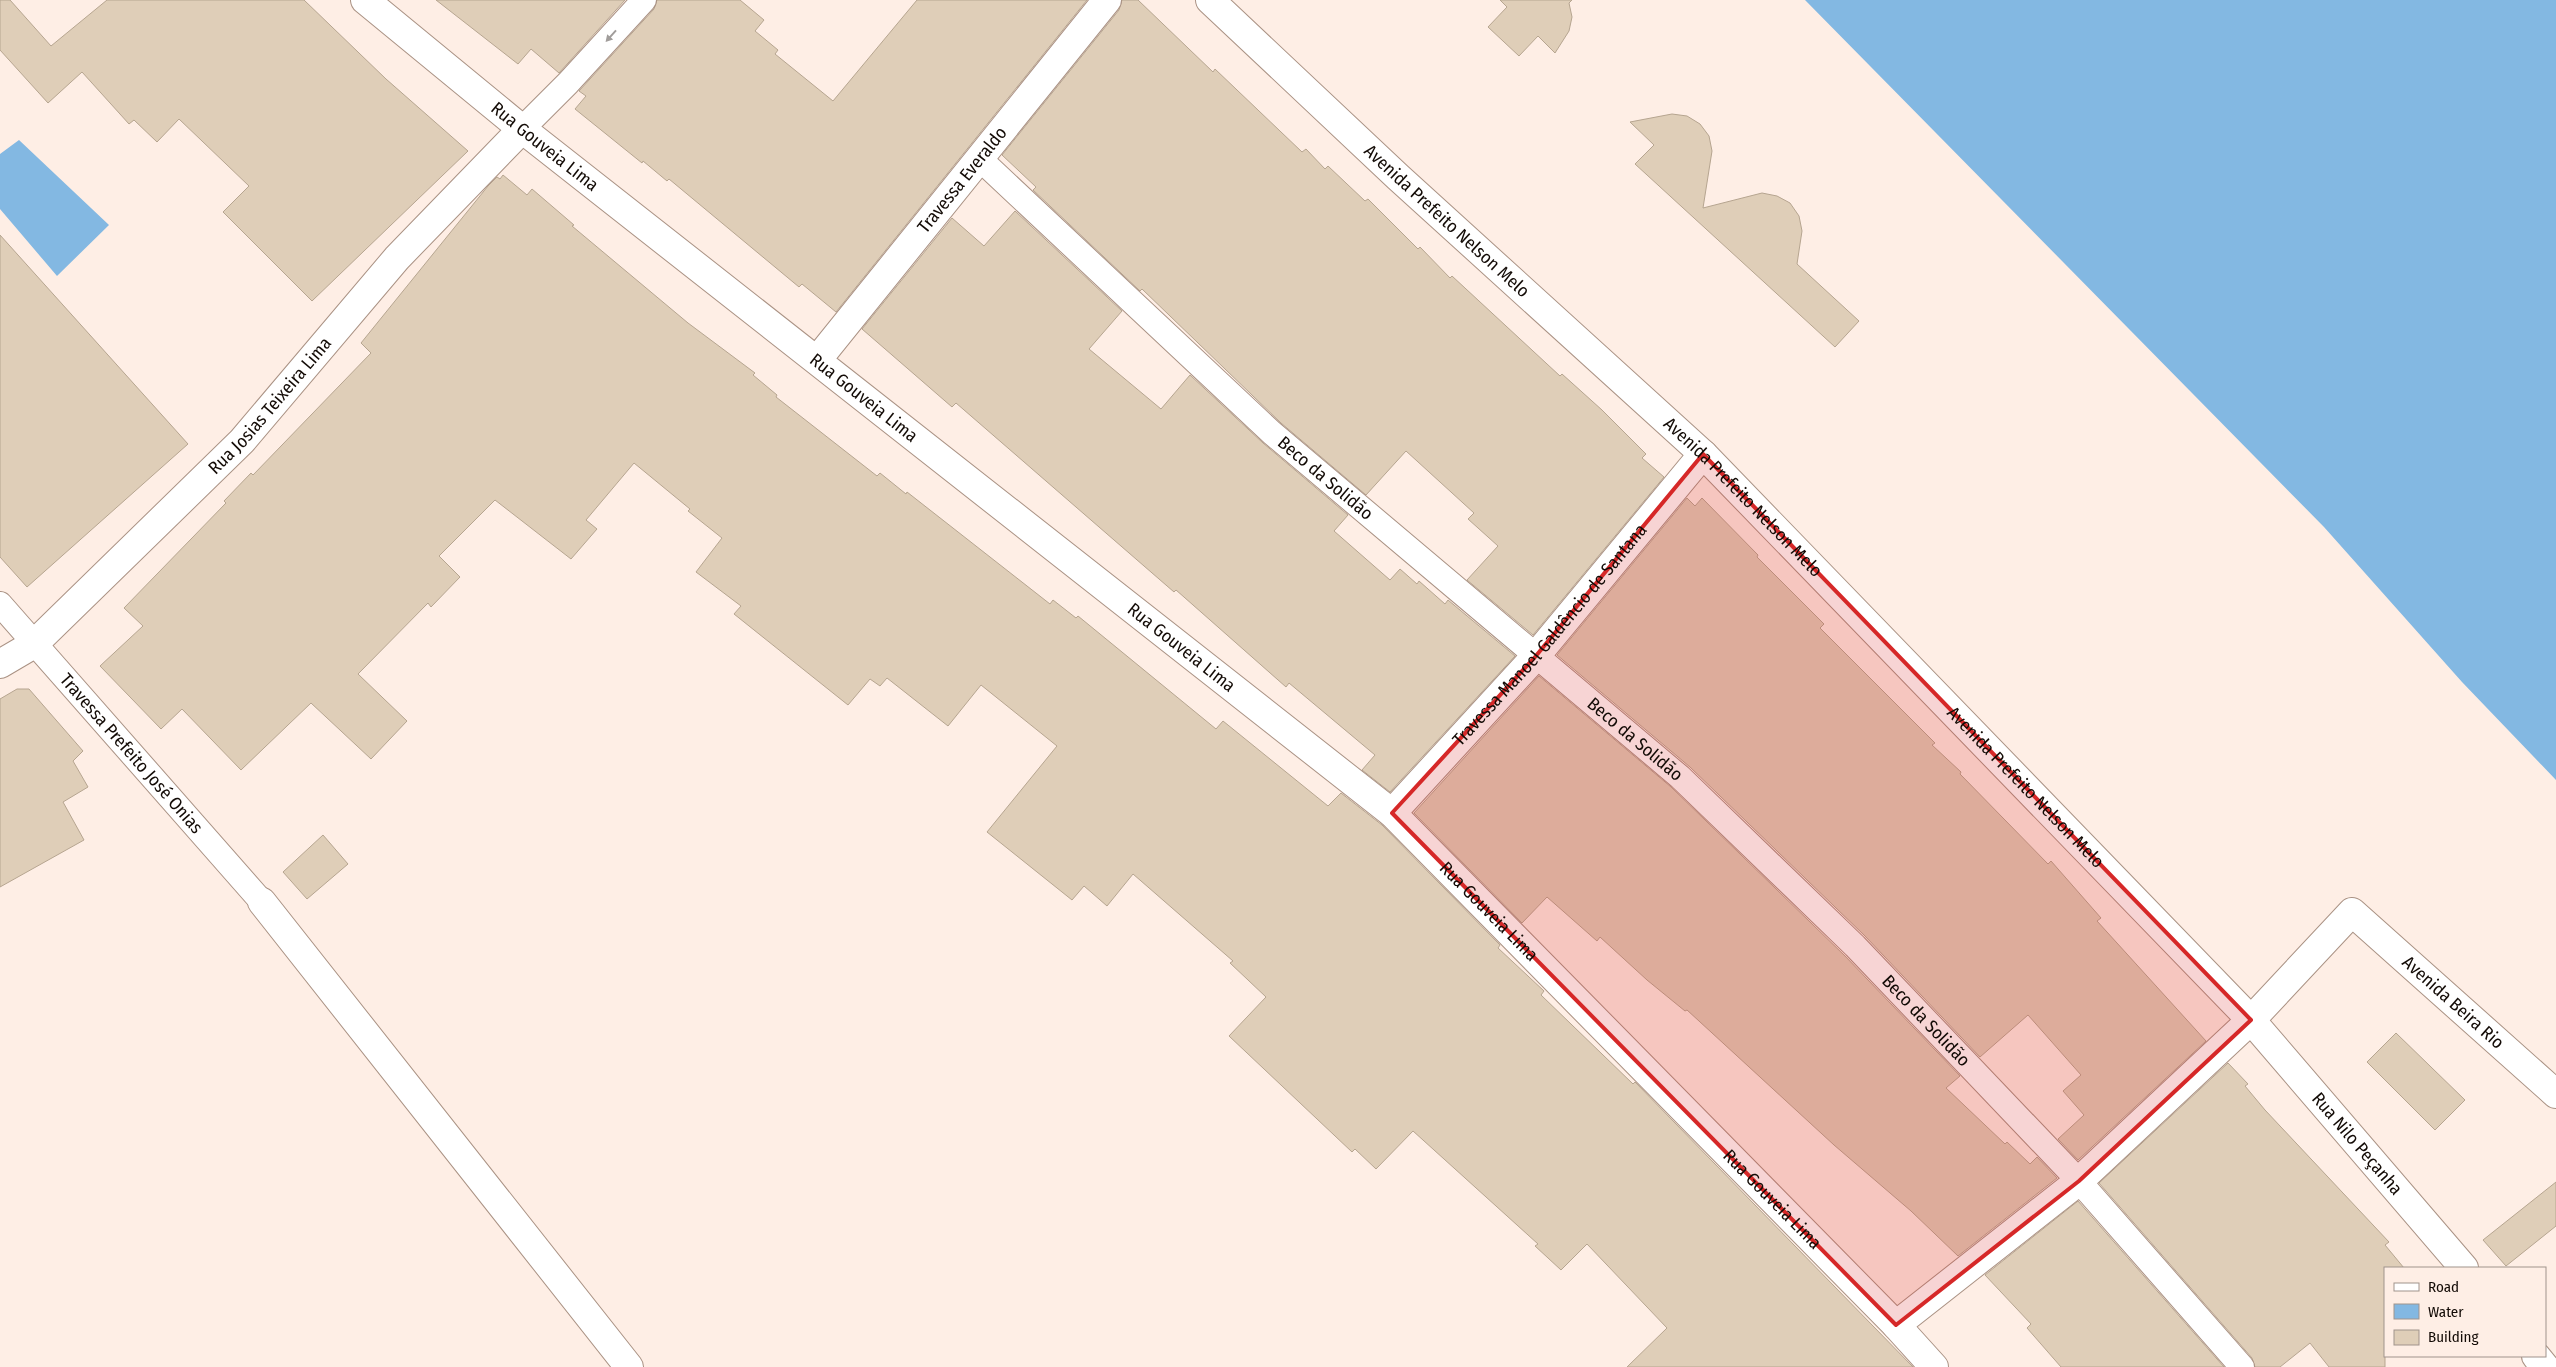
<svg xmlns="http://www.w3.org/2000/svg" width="2556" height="1367" viewBox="0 0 2556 1367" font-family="'Fira Sans Condensed',sans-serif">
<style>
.water{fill:#83b8e2}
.building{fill:#dfceb8;stroke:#b6a590}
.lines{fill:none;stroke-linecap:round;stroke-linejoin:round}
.lane-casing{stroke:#aa9284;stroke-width:26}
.street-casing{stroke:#aa9284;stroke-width:30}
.secondary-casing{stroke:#aa9284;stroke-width:30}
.lane{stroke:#fff;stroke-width:24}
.street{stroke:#fff;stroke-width:28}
.secondary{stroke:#fff;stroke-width:28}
.oneway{fill:#a19d9b}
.marked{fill:#d62828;fill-opacity:0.2;stroke:#d62828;stroke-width:4;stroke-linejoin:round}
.labels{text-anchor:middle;stroke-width:4;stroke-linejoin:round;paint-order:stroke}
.street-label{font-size:18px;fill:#130b06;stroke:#feeee5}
</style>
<rect width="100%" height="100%" fill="#feeee5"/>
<path class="water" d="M 1805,0 L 2556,0 L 2556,780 L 2462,682 L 2324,527 Z
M 19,140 L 109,225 L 57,276 L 0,209 L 0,154 Z"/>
<path class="building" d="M 0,0 L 10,0 L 51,46 L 107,0 L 304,0 L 386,79 L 468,151 L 312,301 L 223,212 L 249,186 L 179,119 L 157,142 L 134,120 L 129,124 L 82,72 L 48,103 L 0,50 Z
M 436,0 L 625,0 L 559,73 L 531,49 L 518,64 Z
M 657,0 L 740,0 L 764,20 L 755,31 L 778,50 L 775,54 L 833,101 L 917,0 L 1087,0 L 836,312 L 802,284 L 799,287 L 669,179 L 667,181 L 643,161 L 642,163 L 575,109 L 586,96 L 579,91 L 654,9 Z
M 1122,0 L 1138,0 L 1213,72 L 1215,69 L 1302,152 L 1306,149 L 1325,169 L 1328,166 L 1365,201 L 1368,199 L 1418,249 L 1420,247 L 1450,278 L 1452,276 L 1560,376 L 1562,374 L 1602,410 L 1646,454 L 1642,458 L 1664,477 L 1533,635 L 1467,580 L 1498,546 L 1468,519 L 1474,513 L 1406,451 L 1366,495 L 1281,423 L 1142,289 L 1140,291 L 1033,190 L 1036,187 L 1002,155 L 1119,10 Z
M 1500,0 L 1572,0 L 1569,3 L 1572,17 L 1569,31 L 1555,53 L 1538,36 L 1519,56 L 1488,27 L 1507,7 Z
M 1672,114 L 1687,116 L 1700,124 L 1709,136 L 1712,151 L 1703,208 L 1762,193 L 1777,196 L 1790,203 L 1799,216 L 1802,231 L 1797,264 L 1859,321 L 1835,347 L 1635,164 L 1654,145 L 1630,122 Z
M 503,175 L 527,195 L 532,189 L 574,225 L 572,226 L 688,323 L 755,373 L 753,375 L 777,395 L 776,397 L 877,476 L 880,473 L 906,494 L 907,492 L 1050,604 L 1053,600 L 1076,618 L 1078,616 L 1216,729 L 1223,721 L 1328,806 L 1341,793 L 1382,825 L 1500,945 L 1498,948 L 1544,991 L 1541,995 L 1633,1084 L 1635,1082 L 1913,1367 L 1627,1367 L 1667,1328 L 1587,1244 L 1561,1270 L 1535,1246 L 1538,1244 L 1413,1131 L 1376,1169 L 1355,1149 L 1352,1152 L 1229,1036 L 1266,997 L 1230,963 L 1233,961 L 1133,874 L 1107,906 L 1084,886 L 1072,900 L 987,832 L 1057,746 L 981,685 L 948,726 L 887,678 L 880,686 L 870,679 L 848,705 L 734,614 L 741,606 L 696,572 L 722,538 L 688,511 L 690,509 L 634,463 L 586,520 L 597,529 L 571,559 L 495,500 L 439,556 L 460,577 L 431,607 L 428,603 L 358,674 L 407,721 L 371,759 L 311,703 L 241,770 L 182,709 L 161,729 L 100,666 L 143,626 L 124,608 L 226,503 L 224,501 L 251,473 L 253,475 L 371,353 L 361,343 L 488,186 L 497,177 L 500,179 Z
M 1015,211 L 1122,311 L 1089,349 L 1161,409 L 1190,375 L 1263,443 L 1348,515 L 1334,531 L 1390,580 L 1400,569 L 1417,584 L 1419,581 L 1445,604 L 1448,600 L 1515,656 L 1390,792 L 1362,770 L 1375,755 L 1289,683 L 1286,687 L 1176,590 L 1174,592 L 956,403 L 952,407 L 862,329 L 952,218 L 984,246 Z
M 0,235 L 188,444 L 27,587 L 0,557 Z
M 1687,498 L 1695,506 L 1702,498 L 1758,555 L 1757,557 L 1824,624 L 1820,628 L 1935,743 L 1932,745 L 1961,772 L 1960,774 L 2048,864 L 2051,861 L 2101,918 L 2097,921 L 2206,1041 L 2078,1160 L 2058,1139 L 2084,1115 L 2063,1091 L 2081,1075 L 2028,1015 L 1980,1057 L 1865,936 L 1690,767 L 1557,655 Z
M 1539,676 L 1671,787 L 1845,956 L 1960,1076 L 1946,1088 L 2005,1144 L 2007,1142 L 2030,1164 L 2037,1157 L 2057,1178 L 1958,1256 L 1911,1211 L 1834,1145 L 1687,1010 L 1685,1011 L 1647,980 L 1600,937 L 1597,941 L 1547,897 L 1522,923 L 1414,813 Z
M 17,689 L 29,689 L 83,751 L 73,761 L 88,787 L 63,802 L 84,840 L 0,887 L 0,699 Z
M 323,835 L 348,864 L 307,899 L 283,872 Z
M 2396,1033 L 2465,1100 L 2435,1130 L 2367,1062 Z
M 2228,1063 L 2248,1084 L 2245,1086 L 2265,1110 L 2389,1242 L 2385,1245 L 2404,1268 L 2385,1268 L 2385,1367 L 2329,1367 L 2310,1343 L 2280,1367 L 2255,1367 L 2252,1358 L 2099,1183 Z
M 2556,1182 L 2556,1226 L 2506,1266 L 2483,1240 Z
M 2078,1201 L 2224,1367 L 2061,1367 L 2027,1328 L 2031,1324 L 1985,1275 Z"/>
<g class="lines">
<defs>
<g id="lane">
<path d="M 522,129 L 568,83 L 644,0"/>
<path id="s1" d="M 981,160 L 1272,433 L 1680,777 L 1855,946 L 2079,1181 L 2242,1367"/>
<path id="s2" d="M 0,604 L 262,902"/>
</g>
<g id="street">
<path id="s3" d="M 365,0 L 522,129 L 1392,813 L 1896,1325 L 1934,1367"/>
<path id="s4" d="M 818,359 L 1107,0"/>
<path id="s5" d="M 0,664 L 34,644 L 242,441 L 397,258 L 522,129"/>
<path id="s6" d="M 1392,813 L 1535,657 L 1703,454"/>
<path d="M 262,902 L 629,1367"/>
<path id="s7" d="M 1896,1325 L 2079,1181 L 2251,1020 L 2352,912 L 2556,1094"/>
</g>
<g id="secondary">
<path id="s8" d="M 1210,0 L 1398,177 L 1703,454 L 2251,1020 L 2464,1268"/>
<path d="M 2536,1356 L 2545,1367"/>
</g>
</defs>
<use href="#lane" class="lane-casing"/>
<use href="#street" class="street-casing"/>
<use href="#secondary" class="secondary-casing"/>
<use href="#lane" class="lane"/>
<use href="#street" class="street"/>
<use href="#secondary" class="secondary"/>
</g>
<defs><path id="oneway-solid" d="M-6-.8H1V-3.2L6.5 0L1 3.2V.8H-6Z" transform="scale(1.25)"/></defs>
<use class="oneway" href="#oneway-solid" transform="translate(611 36) rotate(132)"/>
<path class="marked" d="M 1703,454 L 2251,1020 L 2079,1181 L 1896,1325 L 1392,813 L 1535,657 Z"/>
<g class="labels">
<g class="street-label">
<text dy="6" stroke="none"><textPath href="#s3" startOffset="232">Rua Gouveia Lima</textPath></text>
<text dy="6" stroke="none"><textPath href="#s4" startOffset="230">Travessa Everaldo</textPath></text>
<text dy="6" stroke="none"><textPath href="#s8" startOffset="324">Avenida Prefeito Nelson Melo</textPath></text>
<text dy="6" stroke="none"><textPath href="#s3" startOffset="638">Rua Gouveia Lima</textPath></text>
<text dy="6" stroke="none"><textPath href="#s5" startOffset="375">Rua Josias Teixeira Lima</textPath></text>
<text dy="6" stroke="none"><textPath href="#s1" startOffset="469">Beco da Solidão</textPath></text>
<text dy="6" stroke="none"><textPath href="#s8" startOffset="729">Avenida Prefeito Nelson Melo</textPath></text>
<text dy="6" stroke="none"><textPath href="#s6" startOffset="238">Travessa Manoel Galdêncio de Santana</textPath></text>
<text dy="6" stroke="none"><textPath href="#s3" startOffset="1042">Rua Gouveia Lima</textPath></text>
<text dy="6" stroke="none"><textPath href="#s1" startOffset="874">Beco da Solidão</textPath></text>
<text dy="6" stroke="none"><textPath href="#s2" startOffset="199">Travessa Prefeito José Onias</textPath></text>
<text dy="6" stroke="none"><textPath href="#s8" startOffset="1134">Avenida Prefeito Nelson Melo</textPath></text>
<text dy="6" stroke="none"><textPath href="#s3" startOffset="1448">Rua Gouveia Lima</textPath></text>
<text dy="6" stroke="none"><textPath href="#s7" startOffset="752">Avenida Beira Rio</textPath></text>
<text dy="6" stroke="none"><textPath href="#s1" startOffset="1279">Beco da Solidão</textPath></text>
<text dy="6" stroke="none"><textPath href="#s8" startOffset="1621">Rua Nilo Peçanha</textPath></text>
<text dy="6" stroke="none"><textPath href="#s3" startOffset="1852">Rua Gouveia Lima</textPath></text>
</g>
</g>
<rect x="2384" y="1267" width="162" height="90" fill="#feeee5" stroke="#a0938c"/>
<rect x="2394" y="1283" width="25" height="8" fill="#ffffff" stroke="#a0938c"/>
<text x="2428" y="1292" font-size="15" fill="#130b06">Road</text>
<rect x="2394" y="1304" width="25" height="15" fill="#83b8e2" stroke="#a0938c"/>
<text x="2428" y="1317" font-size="15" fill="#130b06">Water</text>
<rect x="2394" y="1330" width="25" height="15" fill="#dfceb8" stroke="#a0938c"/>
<text x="2428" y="1342" font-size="15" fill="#130b06">Building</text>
</svg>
